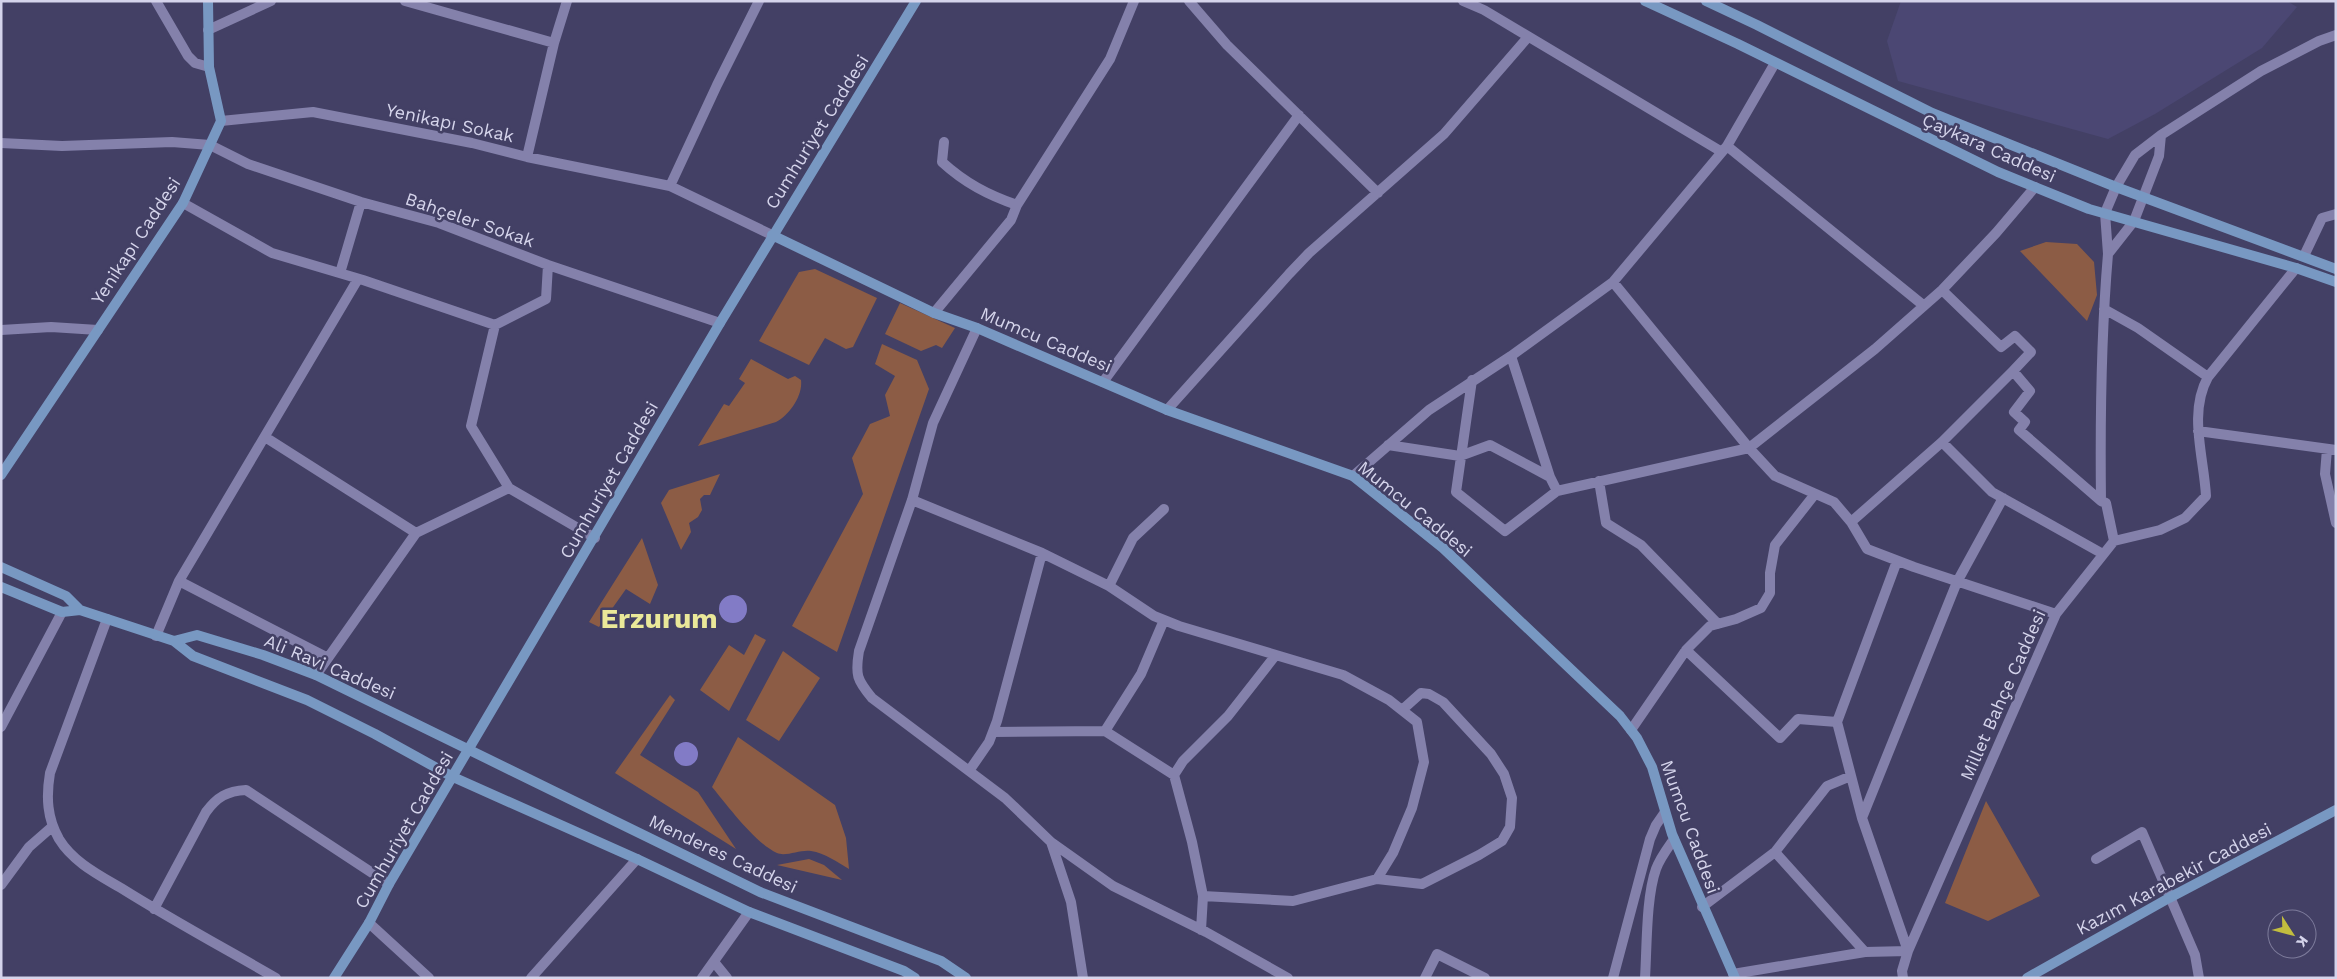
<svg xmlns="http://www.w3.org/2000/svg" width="2337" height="979" viewBox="0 0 2337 979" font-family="'Work Sans',sans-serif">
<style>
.built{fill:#4b4773}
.green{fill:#8c5c45}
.water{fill:#827bc6}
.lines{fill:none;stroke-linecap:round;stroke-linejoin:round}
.street{stroke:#8481ab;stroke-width:10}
.secondary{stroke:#7898c2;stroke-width:10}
.labels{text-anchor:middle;stroke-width:5;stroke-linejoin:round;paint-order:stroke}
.street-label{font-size:18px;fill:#d5d4eb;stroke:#434065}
.town-label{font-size:28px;font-weight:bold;fill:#eae899;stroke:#434065}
</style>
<rect width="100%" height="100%" fill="#434065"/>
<path class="built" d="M 1901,1 L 2287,1 L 2297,7 L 2262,48 L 2155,114 L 2108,139 L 1898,81 L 1887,41 Z"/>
<path class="green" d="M 2046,242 L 2077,244 L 2094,262 L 2097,295 L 2087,321 L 2020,251 Z
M 815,269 L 877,298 L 853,347 L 846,349 L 825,338 L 809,365 L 759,341 L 799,272 Z
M 900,303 L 955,328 L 942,348 L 936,345 L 921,351 L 885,334 Z
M 882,344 L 917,360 L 929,389 L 837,652 L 792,626 L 863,494 L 852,458 L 870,424 L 890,416 L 885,395 L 895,376 L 875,364 Z
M 751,359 L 788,379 L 795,376 L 801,380 C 803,396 789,415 776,422 L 698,446 L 724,404 L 729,406 L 745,383 L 739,379 Z
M 720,474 L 710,495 L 704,495 L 700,499 L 702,510 L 698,517 L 689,523 L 691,532 L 681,550 L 661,503 L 669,490 Z
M 642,538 L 658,585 L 650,604 L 626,589 L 599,627 L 589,622 Z
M 755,634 L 766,640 L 729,711 L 700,690 L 729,645 L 744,655 Z
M 783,651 L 820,678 L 779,741 L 746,720 Z
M 670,695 L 675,700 L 640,755 L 698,792 L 736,849 L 615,773 Z
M 738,737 L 835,805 L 846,838 L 849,869 C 837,862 825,853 811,851 C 801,849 786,857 777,853 C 756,844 727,805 712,787 Z
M 1986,801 L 2040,896 L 1988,921 L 1945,903 Z
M 809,859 L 824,865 L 842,880 L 777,865 Z"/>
<path class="water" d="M719 609a14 14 0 1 1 28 0a14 14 0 1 1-28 0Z
M674 754a12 12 0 1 1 24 0a12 12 0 1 1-24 0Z"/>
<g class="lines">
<path class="street" d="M 156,1 L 188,56 L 195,63 L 209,67
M 405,1 L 554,43
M 1189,1 L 1227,45 L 1378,193
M 1463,1 L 1484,10 L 1722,152
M 208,30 L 271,1
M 221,121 L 313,112 L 472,143 L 527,157 L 670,186 L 772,235
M 2161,135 L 2159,156 L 2134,221 L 2108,254 L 2105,213 L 2116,187 L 2135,155 L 2161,135 L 2261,71 L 2319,41 L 2336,35
M 944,142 L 942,162 C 965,183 988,195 1017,205
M 1,143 L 62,146 L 172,142 L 210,145 L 248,164 L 361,202 L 439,223 L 548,265 L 720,323
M 1727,146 L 1923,305
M 527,157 L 554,43 L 567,1
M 670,186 L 717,85 L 759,1
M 183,203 L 272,253 L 363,280 L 495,325 L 546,299 L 548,265
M 2304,256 L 2322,218 L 2336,214
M 340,273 L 361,202
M 1613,282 L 1749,448 L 1775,476 L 1834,502 L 1851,522 L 1867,549 L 1914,567 L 2056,614
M 1942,290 L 2001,347 L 2015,336 L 2031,352 L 2013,371 L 2030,391 L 2014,412 L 2025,422 L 2019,430 L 2101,501
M 2104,309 L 2138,328 L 2208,377
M 934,313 L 1011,220 L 1017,205 L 1110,59 L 1134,1
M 495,325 L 471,426 L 509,488 L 595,538
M 977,328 L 933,423 L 912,500 L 859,651 C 855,675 857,680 872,698 L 1005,798 L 1051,842 L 1113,886 L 1206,932 L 1288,978
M 1,330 L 51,327 L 98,330
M 1511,356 L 1613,282 L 1727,146 L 1775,63
M 1472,380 L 1456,492 L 1505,531 L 1557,491
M 1103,382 L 1299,115
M 1167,410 L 1289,274 L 1309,253 L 1444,134 L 1528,37
M 2198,431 L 2336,450
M 265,437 L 416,533 L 509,488
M 1942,442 L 1992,492 L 2103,554
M 1388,445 L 1460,456 L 1490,445 L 1550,477
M 2327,449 L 2325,474 L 2336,523
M 1353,476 L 1429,410 L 1511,356 L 1550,477 L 1557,491 L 1749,448 L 1875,349 L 1942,290 L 1996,233 L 2035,187
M 1599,481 L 1606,523 L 1641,545 L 1718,624
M 1815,494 L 1775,545 L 1770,573 L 1770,593 L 1761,608 L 1736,619 L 1710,626 L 1686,650 L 1780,738 L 1798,719 L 1837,722
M 912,500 L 1042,553 L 1109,586 L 1154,616 L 1179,626 L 1343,675 L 1389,700 L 1417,722 L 1424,762 L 1412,808 L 1393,853 L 1377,879 L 1293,901 L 1203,896 L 1201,930
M 1851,522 L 1942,442 L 2013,371
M 2114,541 L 2160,530 L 2185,518 L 2206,496 C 2204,457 2188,413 2208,377 L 2296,268
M 1897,561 L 1837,722 L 1862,818 L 1908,951
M 179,581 L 328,658
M 1109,586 L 1133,538 L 1164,509
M 107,619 L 50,773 C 46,797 47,818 59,839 C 73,862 99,875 121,888 C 172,920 224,948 276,978
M 156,636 L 179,581 L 358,279
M 316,675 L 416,533
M 1,727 L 62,612
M 1631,730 L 1686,650
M 1105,731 L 1141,674 L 1164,620
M 993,732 L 1105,731 L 1174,775
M 969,771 L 989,742 L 997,721 L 1042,553
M 1851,776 L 1827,786 L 1775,852 L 1865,952
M 1862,818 L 1957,582 L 2003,498
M 1051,842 L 1071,902 L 1083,978
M 2096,859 L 2142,832 L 2195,955 L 2199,978
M 1377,879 L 1422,884 L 1479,855 L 1502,841 L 1510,827 L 1512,798 L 1504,774 L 1491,754 L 1443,702 L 1429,694 L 1421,693 L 1402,710
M 1,885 L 29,847 L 53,826
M 1203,896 L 1192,842 L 1174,775 L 1183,761 L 1228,716 L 1275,656
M 1702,907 L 1775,852
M 154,909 L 206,812 C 217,797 227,791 246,790 L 389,884
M 369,923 L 429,978
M 714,962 L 727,978
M 1733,974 L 1865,952 L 1908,951
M 531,978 L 637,859
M 702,978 L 749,912
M 1425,978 L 1437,954 L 1485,978
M 1613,978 L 1650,839 L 1656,825 L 1665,812
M 1645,978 C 1647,947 1646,897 1656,869 C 1660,858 1667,849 1674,839
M 1903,978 L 1902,971 L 1908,951 L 2056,614 L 2114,541 L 2106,503 L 2101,501 C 2100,418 2101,336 2108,254"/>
<path class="secondary" d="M 1645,1 L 1738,44 L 1998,172 L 2089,209 L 2296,268 L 2336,282
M 1706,1 L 1757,25 L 1932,113 L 2116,187 L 2336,269
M 772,235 L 934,313 L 977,328 L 1167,410 L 1353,476 L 1443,548 L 1620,716 L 1637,738 L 1652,767 L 1672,834 L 1735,978
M 1,475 L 183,203 L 221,121 L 209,67 L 208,1
M 1,567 L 66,596 L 80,610
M 1,587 L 62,612 L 80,610 L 174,641 L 193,656 L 307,700 L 375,734 L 453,777 L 637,859 L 749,912 L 904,971 L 915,978
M 174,641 L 197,635 L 263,655 L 316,675 L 760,892 L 941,961 L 966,978
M 334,978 L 369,923 L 389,884 L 720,323 L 916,1
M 2027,978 L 2169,898 L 2336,810"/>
</g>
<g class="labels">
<g class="street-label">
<text transform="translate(450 123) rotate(12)" y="6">Yenikapı Sokak</text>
<text transform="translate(817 132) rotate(-58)" y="6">Cumhuriyet Caddesi</text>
<text transform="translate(1989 148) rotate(24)" y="6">Çaykara Caddesi</text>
<text transform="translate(470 220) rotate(19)" y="6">Bahçeler Sokak</text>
<text transform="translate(136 241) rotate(-57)" y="6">Yenikapı Caddesi</text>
<text transform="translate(1046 340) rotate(23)" y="6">Mumcu Caddesi</text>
<text transform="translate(609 480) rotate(-60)" y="6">Cumhuriyet Caddesi</text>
<text transform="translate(1415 509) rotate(39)" y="6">Mumcu Caddesi</text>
<text transform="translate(330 667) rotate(23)" y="6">Ali Ravi Caddesi</text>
<text transform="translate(2003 695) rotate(-66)" y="6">Millet Bahçe Caddesi</text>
<text transform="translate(1690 827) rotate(70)" y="6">Mumcu Caddesi</text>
<text transform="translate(404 830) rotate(-60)" y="6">Cumhuriyet Caddesi</text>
<text transform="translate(723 854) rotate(25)" y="6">Menderes Caddesi</text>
<text transform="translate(2174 879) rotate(-28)" y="6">Kazım Karabekir Caddesi</text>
</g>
<g class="town-label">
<text x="659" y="628">Erzurum</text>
</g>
</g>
<rect width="2337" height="979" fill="none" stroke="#d5d4eb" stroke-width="5"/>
<g transform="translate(2292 934) rotate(126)"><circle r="24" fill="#434065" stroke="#7d7b9b"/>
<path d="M0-4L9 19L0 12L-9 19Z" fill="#c2bd3f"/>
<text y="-8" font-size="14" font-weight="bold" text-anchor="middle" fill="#d5d4eb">K</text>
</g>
</svg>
